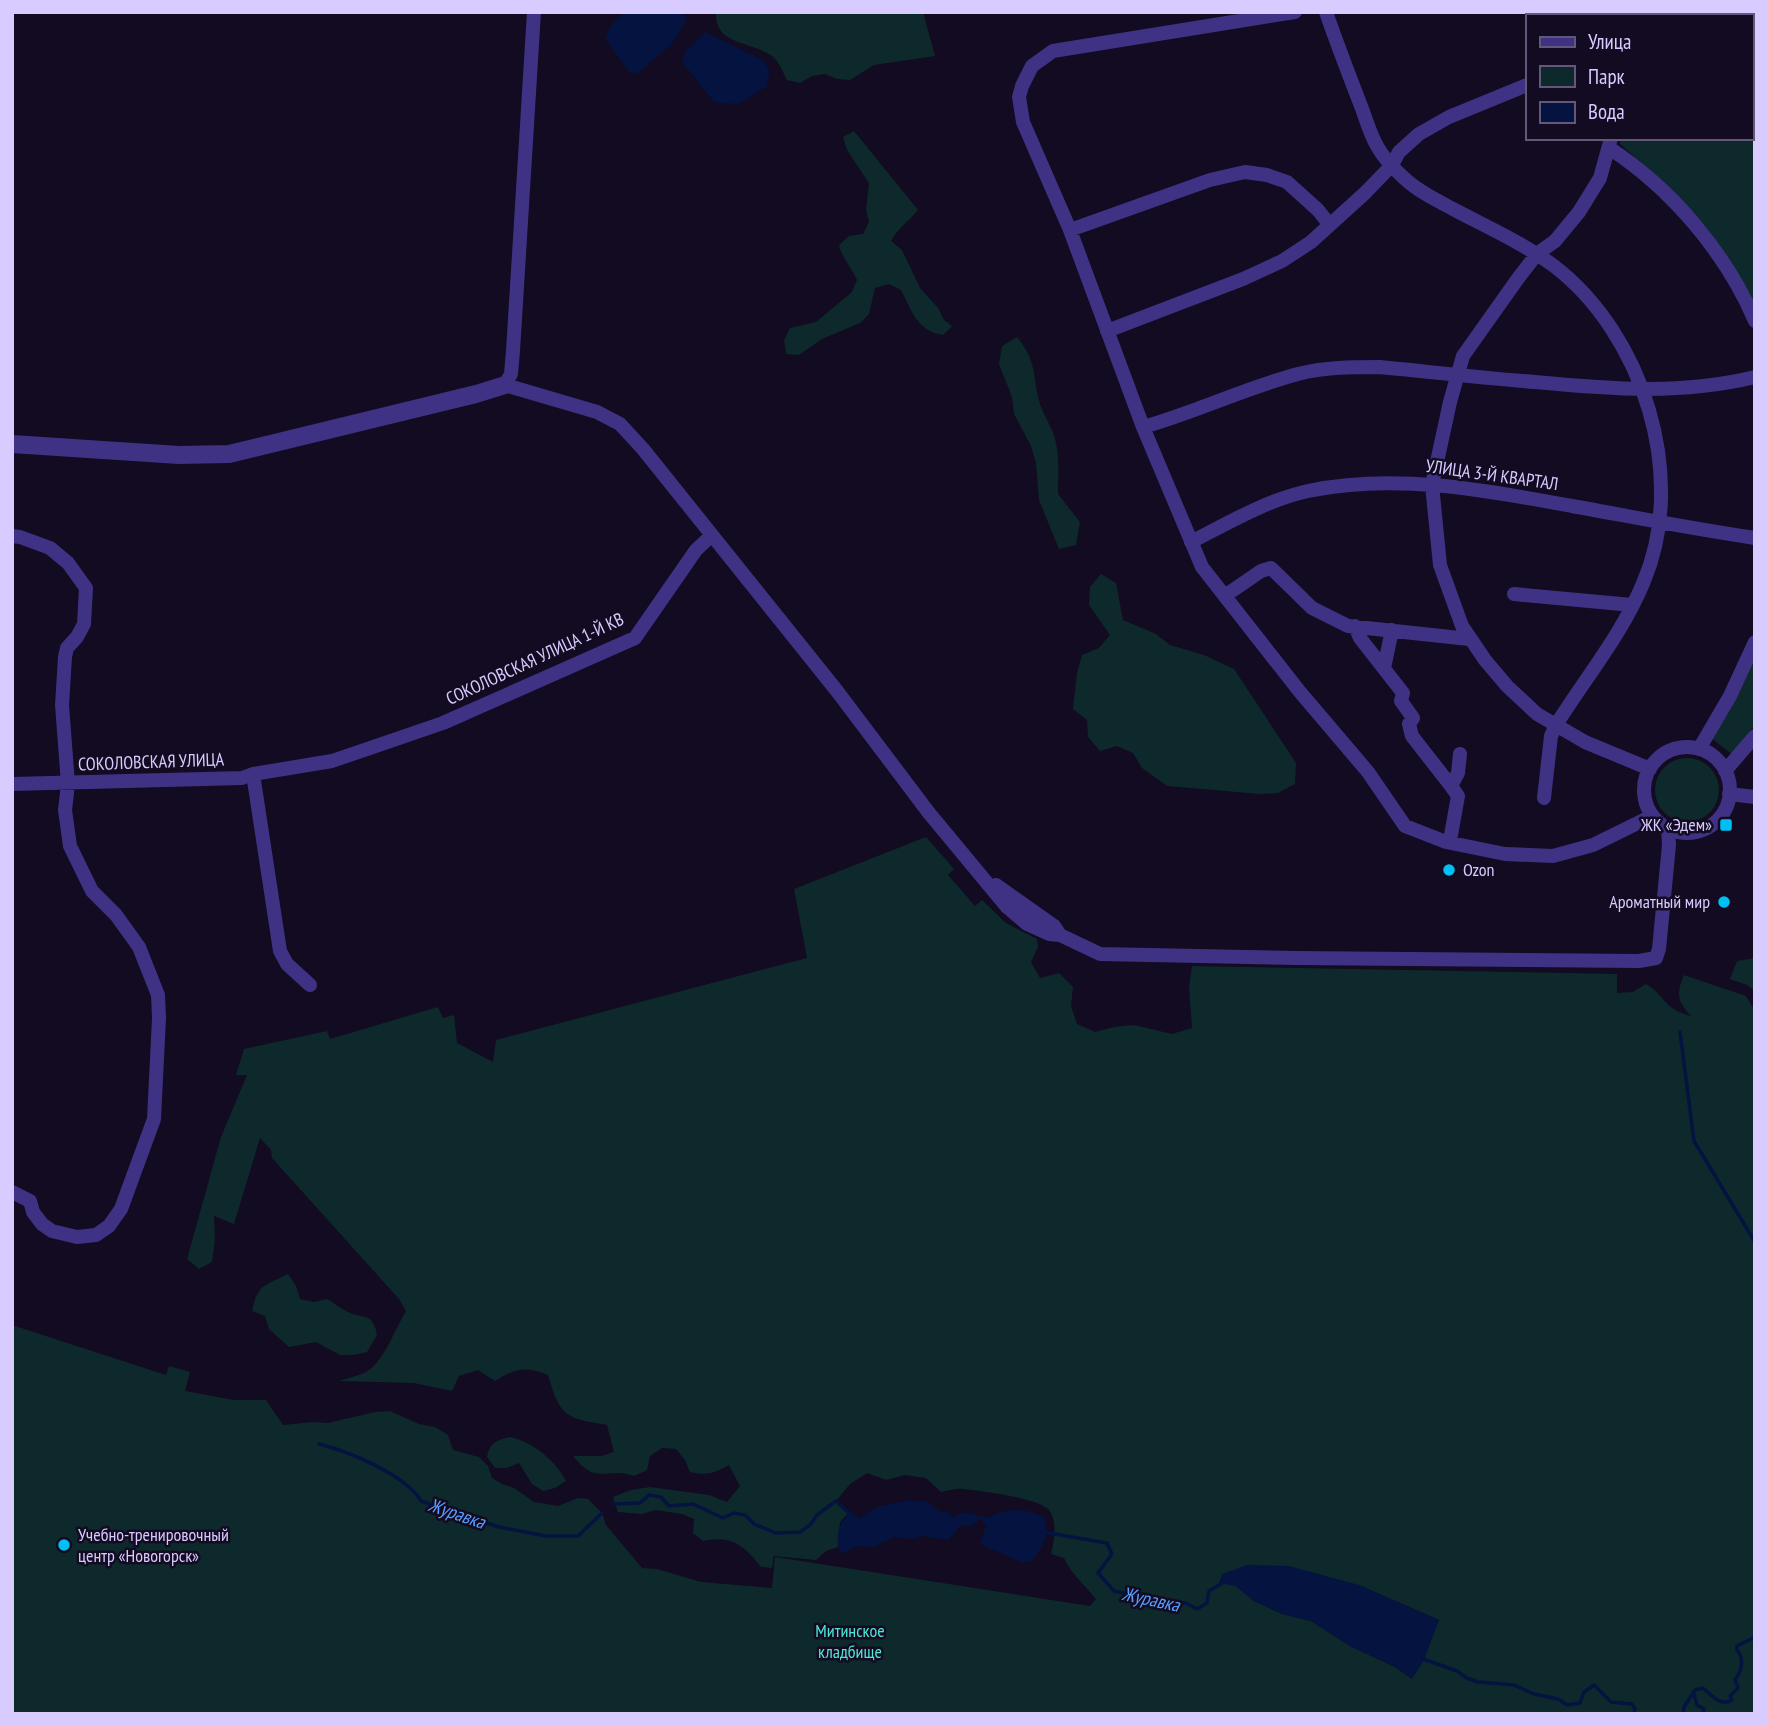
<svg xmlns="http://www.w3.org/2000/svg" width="1767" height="1726" viewBox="0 0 1767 1726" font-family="'PT Sans Narrow',sans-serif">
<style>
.green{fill:#0e292b;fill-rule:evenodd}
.water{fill:#051340}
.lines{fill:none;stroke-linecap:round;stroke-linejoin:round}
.stream{stroke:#051340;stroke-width:3.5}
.minor{stroke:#3f3284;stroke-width:14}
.tertiary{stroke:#3f3284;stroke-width:18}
.poi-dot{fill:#00bff6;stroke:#120b21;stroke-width:2.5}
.labels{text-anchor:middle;stroke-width:5;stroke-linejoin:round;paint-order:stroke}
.street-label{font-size:18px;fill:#d7cbff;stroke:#120b21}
.poi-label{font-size:18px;fill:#d7cbff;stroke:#120b21;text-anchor:end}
.park-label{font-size:18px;fill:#4de8d5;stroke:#120b21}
.water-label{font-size:19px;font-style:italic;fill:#599dff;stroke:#120b21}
</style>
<rect width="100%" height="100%" fill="#120b21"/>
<path class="green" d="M 716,12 L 923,12 L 935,56 L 874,65 L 850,80 L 837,79 L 825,74 L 812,76 L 800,83 L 787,80 C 783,73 779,61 772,56 C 752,41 714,46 716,12 Z
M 1751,24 L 1755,24 L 1755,307 L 1699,221 L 1662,180 L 1620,144 L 1620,138 L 1751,138 Z
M 854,131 L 918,210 C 909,221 898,228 891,241 L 902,250 L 920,288 L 938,308 L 944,320 L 952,326 L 943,335 C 917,331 912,311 901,290 L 889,284 L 875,288 L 869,314 L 860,323 L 822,339 L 799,355 L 786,354 L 784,340 L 790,328 L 816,322 L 852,292 L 857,280 C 851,267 842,258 839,245 L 849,236 L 863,234 L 869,222 L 866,209 L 869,183 L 847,150 L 843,137 Z
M 1017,337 C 1038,363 1032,375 1040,404 C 1044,416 1052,427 1055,439 C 1060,457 1058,476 1058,494 L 1080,522 L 1076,545 L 1059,549 L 1039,500 L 1036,463 L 1031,446 L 1014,414 L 1012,397 L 999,364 L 1002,346 Z
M 1101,574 L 1116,583 L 1123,620 L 1156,634 L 1170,645 L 1204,655 L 1234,669 L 1296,763 L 1295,784 L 1278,793 L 1260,794 L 1167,786 L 1142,768 L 1133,753 L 1117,746 L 1100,751 L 1088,737 L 1087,720 L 1073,709 L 1077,673 L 1082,655 L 1099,648 L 1110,635 L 1089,605 L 1090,587 Z
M 1755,657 L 1755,724 L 1733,755 L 1710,737 L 1740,691 Z
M1655 790a32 32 0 1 1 64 0a32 32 0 1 1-64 0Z
M 926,837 L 954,869 L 948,875 L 975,906 L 982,900 L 1006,923 L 1037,939 L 1038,947 L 1031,962 L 1040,978 L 1059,973 L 1073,987 L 1071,1006 L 1077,1024 L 1095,1032 L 1114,1027 L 1134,1025 L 1172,1034 L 1192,1028 L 1189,987 L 1192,966 L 1617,974 L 1617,993 L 1633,992 L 1646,984 C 1667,996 1661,1008 1691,1016 C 1677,1000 1676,995 1684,975 L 1746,996 L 1755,1011 L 1755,1714 L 12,1714 L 12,1325 L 166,1375 L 169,1366 L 190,1372 L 185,1391 L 234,1400 L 266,1400 L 283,1425 L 313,1422 L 328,1423 L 375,1412 L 390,1411 L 419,1424 L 435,1427 L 448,1435 L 453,1450 L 479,1457 L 488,1466 L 492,1478 L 502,1484 L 514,1488 L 534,1502 L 558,1506 L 578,1498 L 588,1499 L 602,1513 L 606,1525 L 642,1568 L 657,1569 L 701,1582 L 772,1588 L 775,1557 L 1090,1606 L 1096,1599 C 1085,1585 1071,1574 1064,1558 L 1051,1554 C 1054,1541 1058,1522 1049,1510 C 1039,1498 980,1491 963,1489 C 956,1488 948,1491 941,1492 L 926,1478 L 905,1475 L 886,1480 L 867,1473 L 850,1484 L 836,1501 L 849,1512 L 840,1522 L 838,1547 L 826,1551 L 816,1560 L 774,1556 L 772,1568 L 761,1567 C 744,1545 731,1535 703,1541 L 693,1533 L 694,1519 L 682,1514 L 655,1510 L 642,1514 L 618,1512 L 613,1497 L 631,1490 L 650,1487 L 709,1495 L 727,1502 L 740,1486 L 729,1465 C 715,1473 706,1476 690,1472 L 685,1460 L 676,1449 L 662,1448 L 650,1456 L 647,1470 L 634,1476 C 605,1466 598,1487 573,1456 L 601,1456 L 614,1452 L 607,1425 C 566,1418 560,1417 548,1375 C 525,1366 516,1368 495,1381 L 478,1370 L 459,1376 L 452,1391 L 414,1383 L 339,1381 C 347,1378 358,1376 366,1372 C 384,1362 395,1329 406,1311 L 399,1299 L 272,1158 L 271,1150 L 260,1138 L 234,1224 L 214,1216 L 215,1239 L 212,1262 L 199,1269 L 187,1259 L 221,1137 L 247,1075 L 236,1075 L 244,1049 L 327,1031 L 330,1039 L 438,1007 L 443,1018 L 454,1015 L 457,1043 L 493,1062 L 496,1040 L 807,958 L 794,889 ZM 1359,1585 L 1439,1620 L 1412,1679 L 1395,1667 L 1350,1646 L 1311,1621 L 1282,1614 L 1254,1601 L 1236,1586 Z
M 1755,958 L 1755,991 L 1747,985 L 1730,979 L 1737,961 Z
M 288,1274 L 296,1286 L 300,1299 L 314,1302 L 327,1299 C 334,1303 341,1309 348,1312 C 363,1320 373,1311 377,1335 L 367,1352 L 354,1355 L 340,1355 L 316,1342 L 289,1347 L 269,1329 L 265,1316 L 252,1311 C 258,1283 265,1286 288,1274 Z
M 510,1437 C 533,1442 555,1460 566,1481 L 555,1488 L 543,1491 L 532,1484 L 519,1463 L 507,1468 L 495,1468 L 487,1457 C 490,1443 496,1440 510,1437 Z"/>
<path class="water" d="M 624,12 L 681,12 L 687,19 L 672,44 L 637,74 L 629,72 L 605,38 L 612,24 Z
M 705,32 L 763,60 L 770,71 L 766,87 L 739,104 L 715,103 L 682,62 L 685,52 Z
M 909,1500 L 927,1502 L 942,1513 L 947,1511 L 953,1517 L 965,1512 L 987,1518 C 1004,1508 1027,1507 1045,1518 C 1049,1539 1044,1544 1032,1561 L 1023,1563 L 980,1544 L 986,1525 L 980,1519 L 970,1527 L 961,1525 L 949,1540 L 922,1536 L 913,1539 L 894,1537 L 873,1547 L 857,1546 L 842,1554 C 833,1540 839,1523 849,1512 L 859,1518 L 877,1507 Z
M 1247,1565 L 1289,1566 L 1359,1585 L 1439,1620 L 1424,1660 L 1412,1679 L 1395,1667 L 1350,1646 L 1311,1621 L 1282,1614 L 1254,1601 L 1236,1586 L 1219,1583 L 1222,1574 Z"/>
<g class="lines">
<path class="stream" d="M 1680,1032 L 1694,1141 L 1755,1242
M 319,1444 C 348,1451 406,1475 421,1501 L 499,1527 L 546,1536 L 578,1536 L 602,1513
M 613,1504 L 640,1503 L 649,1495 L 661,1497 L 669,1506 L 693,1504 L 723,1518 L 734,1513 L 745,1515 L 754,1524 L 776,1533 L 800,1532 L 810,1525 L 817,1515 L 836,1501 L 850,1514
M 1043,1532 L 1107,1543 L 1112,1554 L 1098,1573 L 1114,1591 L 1161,1601 L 1186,1603 L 1197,1609 L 1207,1603 L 1209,1591 L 1224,1582
M 1423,1659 L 1457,1671 L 1467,1678 L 1478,1682 L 1514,1685 L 1534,1694 L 1558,1699 L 1567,1705 L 1580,1703 L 1584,1692 L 1594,1685 L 1611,1702 L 1632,1704 L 1635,1709 L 1634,1714
M 1694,1694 L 1697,1705 L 1704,1709 L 1703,1714
M 1683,1714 L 1684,1707 L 1695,1690 L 1703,1688 C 1711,1695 1721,1707 1732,1700 L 1730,1696 L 1738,1688 L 1735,1680 C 1742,1670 1745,1660 1737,1650 L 1737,1646 L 1755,1637"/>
<path class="minor" d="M 534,12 L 513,351 L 511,374 L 505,385 L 597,412 L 620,424 L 643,449 L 837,691 L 929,813 L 1007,907 L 1027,924 L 1049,934 L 1060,935 L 1100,954 L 1296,958 L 1639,961 L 1656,958 L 1659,949 L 1669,845 L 1668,829
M 1295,12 L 1053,51 L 1032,66 L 1022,86 L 1019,97 L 1023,122 L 1070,230 L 1143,427 L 1202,567 L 1300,692 L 1368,772 L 1405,826 L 1446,842 L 1505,854 L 1553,856 L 1593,845 L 1652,816
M 1326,12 C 1337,44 1349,75 1361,106 C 1366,119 1370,134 1377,146 C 1383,157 1394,169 1404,178 C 1418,191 1436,200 1453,209 C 1487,227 1523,243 1554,266 C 1643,334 1688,476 1644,581 C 1623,633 1586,677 1556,725 L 1551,736 L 1544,798
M 1710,12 L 1736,16
M 1631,16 L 1631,12
M 1751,18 L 1755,18
M 1611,138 L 1600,178 L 1579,212 L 1555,241 L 1537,254 L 1519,277 L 1463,356 L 1450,402 L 1432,485 L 1440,565 L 1462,626 L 1485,660 L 1507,686 L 1537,714 L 1585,742 L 1650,769
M 1609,148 C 1671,188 1726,253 1755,321
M 1070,230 L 1210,180 L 1245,172 L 1267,175 L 1287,182 L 1318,210 L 1329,224
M 1107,331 L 1243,279 L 1282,261 L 1311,242 L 1365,193 L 1392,165 L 1399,152 L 1419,134 L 1449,117 L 1527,85
M 1143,427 C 1196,412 1245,388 1298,374 C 1324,367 1353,367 1380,367 C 1431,372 1483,378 1535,382 C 1609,389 1681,395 1755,377
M 12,536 L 20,537 L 50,548 L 68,563 L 86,588 L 84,624 L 77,637 L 67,648 L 65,657 L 62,705 L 68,784 L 65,810 L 70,846 L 92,891 L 116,915 L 139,947 L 158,995 L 159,1018 L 154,1119 L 121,1209 L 109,1226 L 96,1235 L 77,1237 L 52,1231 L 42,1224 L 33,1212 L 30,1201 L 12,1192
M 1191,542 C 1228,523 1267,500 1308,491 C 1395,473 1485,490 1572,506 C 1633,517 1693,529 1755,538
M 1514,594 L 1632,605
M 1226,595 L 1261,571 L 1271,568 L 1312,608 L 1348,626 L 1469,639
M 1355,626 L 1360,638 L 1403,693 L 1401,701 L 1413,718 L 1409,724 L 1412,736 L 1451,786 L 1458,773 L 1460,754
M 1384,668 L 1392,630
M1644 790a43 43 0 1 1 86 0a43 43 0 1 1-86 0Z
M 1699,749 L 1730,696 L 1755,642
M 1725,771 L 1755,736
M 253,774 L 280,951 L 287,964 L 310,985
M 12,784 L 242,778 L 253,774 L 332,761 L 443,723 L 635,638 L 696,550 L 712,535
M 1729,794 L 1755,797
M 1451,835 L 1458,796 L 1451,786
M 996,885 L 1054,926 L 1060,935"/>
<path class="tertiary" d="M 12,444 L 179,455 L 229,454 L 476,394 L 505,385"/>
</g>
<g class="poi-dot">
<rect x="1719" y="818" width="14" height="14" rx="3.5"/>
<circle cx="1449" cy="870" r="7"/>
<circle cx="1724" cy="902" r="7"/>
<circle cx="64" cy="1545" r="7"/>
</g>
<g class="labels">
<g class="street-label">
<text transform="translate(1492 475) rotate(8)" y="6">УЛИЦА 3-Й КВАРТАЛ</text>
<text transform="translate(535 659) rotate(-25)" y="6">СОКОЛОВСКАЯ УЛИЦА 1-Й КВ</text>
<text transform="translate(151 762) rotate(-2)" y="6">СОКОЛОВСКАЯ УЛИЦА</text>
</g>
<g class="poi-label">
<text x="1712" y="831">ЖК «Эдем»</text>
<text x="1463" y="876" text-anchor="start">Ozon</text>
<text x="1710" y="908">Ароматный мир</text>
<text x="78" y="1541" text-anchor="start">Учебно-тренировочный<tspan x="78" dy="21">центр «Новогорск»</tspan></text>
</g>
<g class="park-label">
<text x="850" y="1637">Митинское<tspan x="850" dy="21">кладбище</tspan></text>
</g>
<g class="water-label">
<text transform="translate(457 1513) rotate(19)" y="7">Журавка</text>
<text transform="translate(1151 1599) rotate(12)" y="7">Журавка</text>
</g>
</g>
<rect width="1767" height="1726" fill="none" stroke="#d7cbff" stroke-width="28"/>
<rect x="1526" y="14" width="228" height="126" fill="#120b21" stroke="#61587a" stroke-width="2"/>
<rect x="1540" y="37" width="35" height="10" fill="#3f3284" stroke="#61587a" stroke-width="2"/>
<text x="1588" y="49" font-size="21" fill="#d7cbff">Улица</text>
<rect x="1540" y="66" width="35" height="21" fill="#0e292b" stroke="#61587a" stroke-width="2"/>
<text x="1588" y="84" font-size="21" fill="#d7cbff">Парк</text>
<rect x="1540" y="102" width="35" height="21" fill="#051340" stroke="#61587a" stroke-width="2"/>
<text x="1588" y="119" font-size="21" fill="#d7cbff">Вода</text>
</svg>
